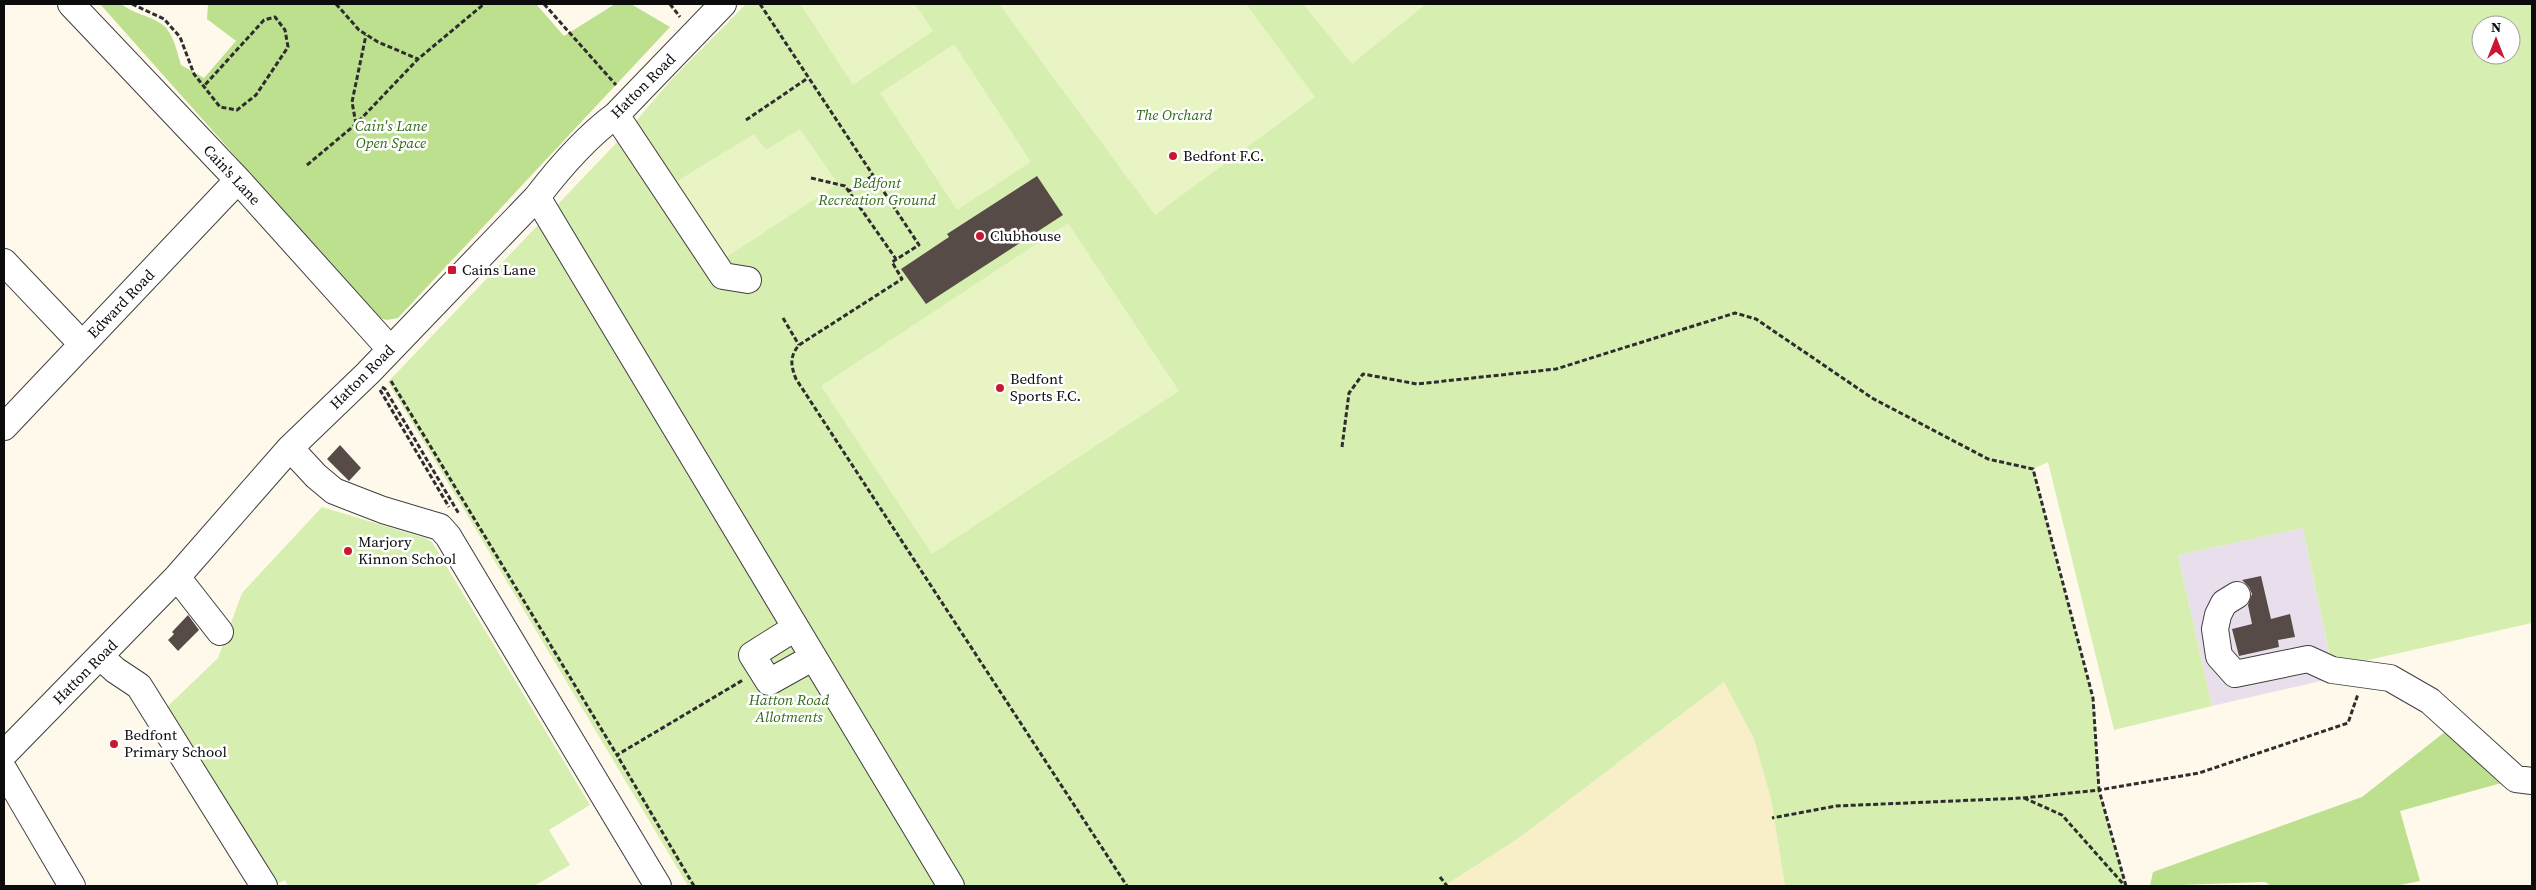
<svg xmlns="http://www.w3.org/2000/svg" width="2536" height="890" viewBox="0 0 2536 890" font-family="'Source Serif 4',serif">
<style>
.industrial{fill:#e9dfec}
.farmland{fill:#f8efc8}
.green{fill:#d7eeb1;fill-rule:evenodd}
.forest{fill:#bde08e}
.pitch{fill:#e9f4c4}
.building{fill:#564b47}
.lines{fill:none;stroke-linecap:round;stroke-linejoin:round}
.minor-casing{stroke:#3f3f3f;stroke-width:28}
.path{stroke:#2e2e2e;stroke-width:3;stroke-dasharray:5 2.5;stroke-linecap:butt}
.minor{stroke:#fff;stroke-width:26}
.poi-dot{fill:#cb1633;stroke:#fff;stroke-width:2}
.labels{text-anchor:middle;stroke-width:5;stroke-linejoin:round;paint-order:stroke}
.street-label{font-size:15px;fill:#0c0c0c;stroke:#fff}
.park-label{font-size:15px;font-style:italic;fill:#316b16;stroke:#fff}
.poi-label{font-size:15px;fill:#0c0c0c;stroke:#fff;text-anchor:start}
</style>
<rect width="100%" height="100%" fill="#fff9ec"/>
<path class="industrial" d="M 2303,528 L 2334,678 L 2212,706 L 2178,555 Z"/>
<path class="farmland" d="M 1724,682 L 1754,739 L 1771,799 L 1785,886 L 1444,886 L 1519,838 Z"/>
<path class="green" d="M 746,4 L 2532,4 L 2532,623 L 2364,661 L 2330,658 L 2303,528 L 2178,555 L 2212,706 L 2114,730 L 2048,462 L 2033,469 L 2093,698 L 2099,790 L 2126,886 L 1785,886 L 1771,799 L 1754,739 L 1724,682 L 1519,838 L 1444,886 L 688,886 L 388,382 L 623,136 L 672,79 ZM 2481,25 L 2511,25 L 2511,55 L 2481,55 Z
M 322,507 L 425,538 L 432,542 L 590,805 L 549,830 L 570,865 L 534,886 L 288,886 L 285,880 L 273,886 L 167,707 L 218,658 L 242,593 Z"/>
<path class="forest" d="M 100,4 L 121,4 C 134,14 147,15 160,23 C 173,30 177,52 181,65 L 204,78 L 236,41 L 207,19 L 208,4 L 536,4 L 564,36 L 615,4 L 631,4 L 670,27 L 398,318 L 387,320 L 379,318 Z
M 2455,724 L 2516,779 L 2400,811 L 2420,881 L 2395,886 L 2271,886 L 2265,882 L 2150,886 L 2153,872 L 2362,797 Z"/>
<path class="pitch" d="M 803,4 L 915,4 L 933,31 L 853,85 L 801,5 Z
M 999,4 L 1246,4 L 1315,97 L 1155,215 Z
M 1303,4 L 1426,4 L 1352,64 Z
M 954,44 L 1031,162 L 957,210 L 880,93 Z
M 800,129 L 838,184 L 722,260 L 674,183 L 754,134 L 766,150 Z
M 1068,223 L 1179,391 L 932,554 L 821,386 Z"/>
<path class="building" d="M 1037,176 L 1063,215 L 926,304 L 901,269 L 949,237 L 947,234 Z
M 340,445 L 361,468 L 349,481 L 327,459 Z
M 2261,576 L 2271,619 L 2290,614 L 2295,637 L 2278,640 L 2279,647 L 2239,656 L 2232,629 L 2252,624 L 2248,605 L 2252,594 L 2249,587 L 2242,580 Z
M 188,615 L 199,630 L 178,651 L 168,640 L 174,634 L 172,632 Z"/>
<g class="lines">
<defs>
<path id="minor" d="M 71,4 L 238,180 L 390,349
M 616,115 L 723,276 L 748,280
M 537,197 L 951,886
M 4,262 L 82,344
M 4,427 L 238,180
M 290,448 L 316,476 L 334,491 L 383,510 L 440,527 L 448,536 L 658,886
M 177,577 L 220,632
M 2237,595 L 2224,603 L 2218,615 L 2215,629 L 2219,656 L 2235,674 L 2308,659 L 2332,670 L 2390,678 L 2430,701 L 2516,779 L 2532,781
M 795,628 L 752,655 L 769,682 L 812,658
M 101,657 L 115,670 L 139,686 L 264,886
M 4,754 L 177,577 L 290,448 L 368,373 L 537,197 C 560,167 586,137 616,115 L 723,4
M 4,770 L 72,886"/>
</defs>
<use href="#minor" class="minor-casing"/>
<path class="path" d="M 132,4 L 164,19 L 180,37 L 194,74 L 220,107 L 237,110 L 256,95 L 288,47 L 285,30 L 275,17 L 264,20 L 204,86
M 336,4 L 359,30 L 378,42 L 418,59
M 544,4 L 616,85
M 670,4 L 680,17
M 760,4 L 919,245 L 892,262 L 902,279 L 799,345 C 789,357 791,366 796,379 L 1127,886
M 746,120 L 808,78
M 356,124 L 352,102 L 366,35
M 307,165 L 356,124 L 418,59 L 484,4
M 811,178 L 845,186 L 896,259
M 849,191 L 874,175
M 783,318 L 799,345
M 391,381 L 617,755
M 382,387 L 385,389 L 459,514
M 380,390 L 449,507
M 1342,447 L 1349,393 L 1363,374 L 1417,384 L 1556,369 L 1735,313 L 1756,319 L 1872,398 L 1988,459 L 2033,469 L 2093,698 L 2099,790 L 2023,798 L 1836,806 L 1772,818
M 2024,798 L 2062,815 L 2125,886
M 1440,877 L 1447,886
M 694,886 L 617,755 L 743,680
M 2126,886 L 2099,790 L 2199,773 L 2348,723 L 2358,694"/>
<use href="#minor" class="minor"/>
</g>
<g class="poi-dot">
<circle cx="1173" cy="156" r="5"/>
<circle cx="980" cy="236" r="5"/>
<rect x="447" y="265" width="10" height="10" rx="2.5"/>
<circle cx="1000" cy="388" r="5"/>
<circle cx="348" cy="551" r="5"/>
<circle cx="114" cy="744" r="5"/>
</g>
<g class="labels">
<g class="street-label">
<text transform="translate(643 86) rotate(-45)" y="5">Hatton Road</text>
<text transform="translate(232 175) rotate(47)" y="5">Cain's Lane</text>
<text transform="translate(121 304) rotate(-46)" y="5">Edward Road</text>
<text transform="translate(362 377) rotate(-45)" y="5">Hatton Road</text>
<text transform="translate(85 672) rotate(-45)" y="5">Hatton Road</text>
</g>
<g class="park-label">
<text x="1174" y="120">The Orchard</text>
<text x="391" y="131">Cain's Lane<tspan x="391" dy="17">Open Space</tspan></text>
<text x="877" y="188">Bedfont<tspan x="877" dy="17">Recreation Ground</tspan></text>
<text x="789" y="705">Hatton Road<tspan x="789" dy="17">Allotments</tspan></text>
</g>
<g class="poi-label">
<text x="1183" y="161">Bedfont F.C.</text>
<text x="990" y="241">Clubhouse</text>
<text x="462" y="275">Cains Lane</text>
<text x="1010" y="384">Bedfont<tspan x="1010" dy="17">Sports F.C.</tspan></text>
<text x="358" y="547">Marjory<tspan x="358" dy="17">Kinnon School</tspan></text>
<text x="124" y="740">Bedfont<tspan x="124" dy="17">Primary School</tspan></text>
</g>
</g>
<rect width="2536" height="890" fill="none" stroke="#0c0c0c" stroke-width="10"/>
<g transform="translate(2496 40)"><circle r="24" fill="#ffffff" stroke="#9e9e9e"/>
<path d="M0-4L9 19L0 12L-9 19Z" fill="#cb1633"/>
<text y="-8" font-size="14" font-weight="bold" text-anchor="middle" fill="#0c0c0c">N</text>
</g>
</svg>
